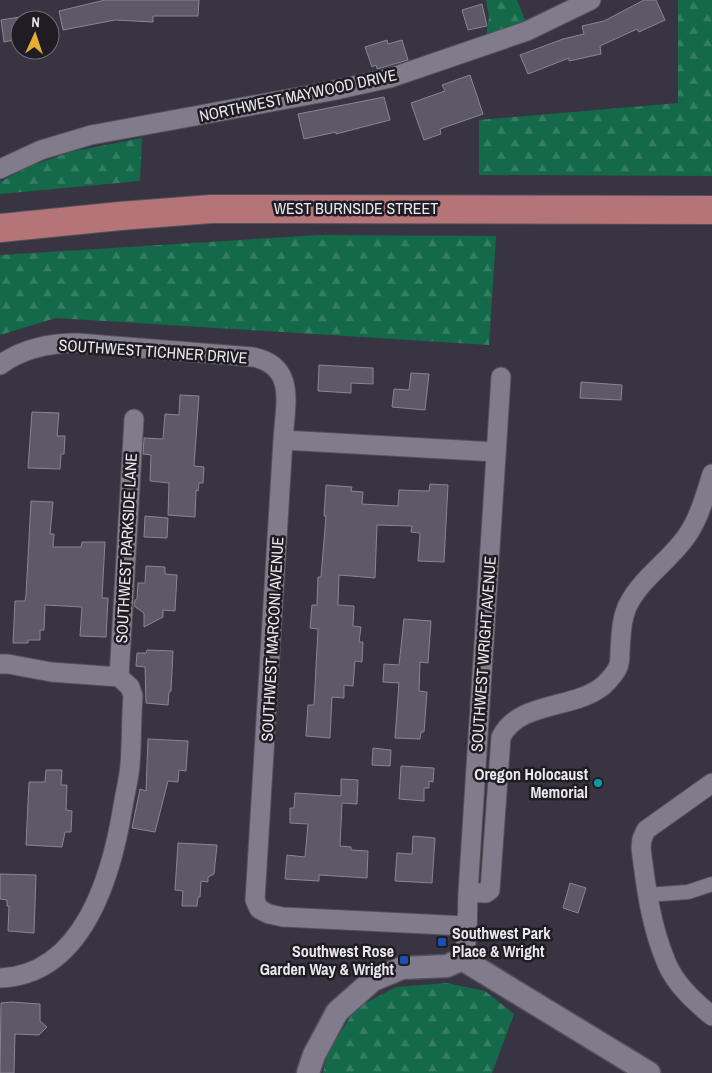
<svg xmlns="http://www.w3.org/2000/svg" width="712" height="1073" viewBox="0 0 712 1073" font-family="'Archivo Narrow',sans-serif">
<style>
.forest{fill:url(#forest-firs)}
.building{fill:#5d5967;stroke:#898594}
.lines{fill:none;stroke-linecap:round;stroke-linejoin:round}
.pedestrian-casing{stroke:#54515b;stroke-width:16}
.minor-casing{stroke:#54515b;stroke-width:21}
.tertiary-casing{stroke:#54515b;stroke-width:25}
.primary-casing{stroke:#54515b;stroke-width:30}
.pedestrian{stroke:#807c8b;stroke-width:14}
.minor{stroke:#807c8b;stroke-width:19}
.tertiary{stroke:#807c8b;stroke-width:22}
.primary{stroke:#b57478;stroke-width:28}
.culture-dot{fill:#0f9aa8;stroke:#1f1d23;stroke-width:2}
.transit-dot{fill:#1a4fb4;stroke:#1f1d23;stroke-width:2}
.labels{text-anchor:middle;stroke-width:5;stroke-linejoin:round;paint-order:stroke}
.street-label{font-size:16px;fill:#e9e7ef;stroke:#1f1d23}
.poi-label{font-size:16px;font-weight:bold;fill:#e9e7ef;stroke:#1f1d23;text-anchor:end}
</style>
<defs>
<pattern id="forest-firs" width="22" height="20" patternUnits="userSpaceOnUse" patternTransform="scale(1.25)"><rect width="22" height="20" fill="#136949"/><path d="M5 1l3.5 6h-7zM16 11l3.5 6h-7z" fill="#357e64"/></pattern>
</defs>
<rect width="100%" height="100%" fill="#383441"/>
<path class="forest" d="M 486,0 L 517,0 L 526,22 L 486,36 L 489,17 Z
M 678,0 L 712,0 L 712,176 L 479,175 L 479,120 L 678,103 Z
M 142,138 L 140,181 L 0,194 L 0,182 L 28,167 L 70,152 Z
M 319,235 L 496,236 L 489,345 L 56,318 L 0,335 L 0,255 Z
M 447,983 L 485,991 L 514,1014 L 492,1073 L 323,1073 L 327,1054 L 356,1008 L 396,987 Z"/>
<path class="building" d="M 105,0 L 199,0 L 198,16 L 153,16 L 153,22 L 115,20 L 63,30 L 59,11 Z
M 644,0 L 656,0 L 665,20 L 639,32 L 637,29 L 600,46 L 601,54 L 569,61 L 569,58 L 528,74 L 520,55 L 563,39 L 584,34 L 582,26 L 604,21 Z
M 482,4 L 487,26 L 468,30 L 462,10 Z
M 20,17 L 20,39 L 4,42 L 1,20 Z
M 387,40 L 388,44 L 402,40 L 408,60 L 377,69 L 376,65 L 372,67 L 365,47 Z
M 470,75 L 483,114 L 440,129 L 441,134 L 424,140 L 411,103 L 445,91 L 442,85 Z
M 384,97 L 390,120 L 336,134 L 336,132 L 304,139 L 298,114 Z
M 319,365 L 373,368 L 373,384 L 351,383 L 351,393 L 318,391 Z
M 411,373 L 429,374 L 425,410 L 392,407 L 394,389 L 409,390 Z
M 581,382 L 622,385 L 621,400 L 580,398 Z
M 180,395 L 199,396 L 194,466 L 204,467 L 203,483 L 199,483 L 198,491 L 196,490 L 195,517 L 168,515 L 169,483 L 150,481 L 151,455 L 143,454 L 144,438 L 163,439 L 165,414 L 179,415 Z
M 32,412 L 59,413 L 57,436 L 65,436 L 64,454 L 61,454 L 60,469 L 28,468 Z
M 430,484 L 448,485 L 444,562 L 418,561 L 420,533 L 411,532 L 412,526 L 377,525 L 375,578 L 339,575 L 338,605 L 354,606 L 353,626 L 361,627 L 359,642 L 363,642 L 362,662 L 355,661 L 353,686 L 344,685 L 344,698 L 332,697 L 330,738 L 306,736 L 308,705 L 314,705 L 318,629 L 310,628 L 312,605 L 317,605 L 318,577 L 321,577 L 326,516 L 324,516 L 326,485 L 352,487 L 351,491 L 363,492 L 362,504 L 398,506 L 399,490 L 429,491 Z
M 31,501 L 53,502 L 50,534 L 54,534 L 53,547 L 81,547 L 82,542 L 105,542 L 102,598 L 108,598 L 106,637 L 80,636 L 82,607 L 45,605 L 44,630 L 40,630 L 40,640 L 28,640 L 28,643 L 13,643 L 15,601 L 25,601 L 26,595 Z
M 145,516 L 168,518 L 167,538 L 144,537 Z
M 146,566 L 165,567 L 165,574 L 177,575 L 175,611 L 163,610 L 163,617 L 144,627 L 144,613 L 134,606 L 135,600 L 137,599 L 138,583 L 145,583 Z
M 404,619 L 431,621 L 428,663 L 420,662 L 419,691 L 427,692 L 424,732 L 421,732 L 420,739 L 395,738 L 399,683 L 383,682 L 384,664 L 399,665 Z
M 147,650 L 173,651 L 171,691 L 169,692 L 168,705 L 146,703 L 145,667 L 136,666 L 137,653 L 146,653 Z
M 148,739 L 188,741 L 186,771 L 179,770 L 178,782 L 168,781 L 155,832 L 132,828 L 140,789 L 146,791 Z
M 373,748 L 391,750 L 390,766 L 372,765 Z
M 401,766 L 434,768 L 433,782 L 429,781 L 429,788 L 424,788 L 424,801 L 399,799 Z
M 46,770 L 62,770 L 61,785 L 67,785 L 66,810 L 72,811 L 71,832 L 65,832 L 62,847 L 26,845 L 29,782 L 45,782 Z
M 341,779 L 358,780 L 357,804 L 342,803 L 340,846 L 351,847 L 351,850 L 368,851 L 367,878 L 319,875 L 319,881 L 285,879 L 287,855 L 305,857 L 308,824 L 290,823 L 290,808 L 294,808 L 295,793 L 341,796 Z
M 413,836 L 435,838 L 432,883 L 395,881 L 397,853 L 412,854 Z
M 178,843 L 217,845 L 214,874 L 208,877 L 208,882 L 201,881 L 200,897 L 198,897 L 197,906 L 182,906 L 183,891 L 175,890 Z
M 0,874 L 36,875 L 34,933 L 8,931 L 9,906 L 7,906 L 7,900 L 0,899 Z
M 570,883 L 586,888 L 578,913 L 563,908 Z
M 11,1002 L 40,1004 L 40,1021 L 47,1027 L 39,1035 L 15,1034 L 14,1073 L 0,1073 L 1,1003 Z"/>
<g class="lines">
<defs>
<path id="pedestrian" d="M 647,895 L 688,892 L 712,884"/>
<path id="minor" d="M 0,169 L 41,150 L 91,135 L 331,91 L 390,78 L 527,31 L 591,0
M 0,365 C 23,348 49,343 77,343 L 253,357 C 297,366 285,405 283,440 L 255,900 L 259,909 L 269,914 L 283,917 L 466,926
M 283,440 L 496,452
M 0,664 L 8,664 L 51,672 L 119,677 L 130,687 L 133,696 C 131,719 132,742 130,765 C 129,779 125,793 123,806 C 112,874 84,975 0,978
M 119,677 L 134,419
M 712,783 L 646,830 L 642,839 L 641,848 C 646,888 651,927 667,964 C 676,985 695,1002 712,1016
M 468,892 L 486,893 L 490,890 L 501,737 C 520,700 575,710 604,685 C 608,681 616,672 618,667 C 620,663 620,656 620,652 C 621,637 621,617 629,603 C 642,578 669,561 686,537 C 699,519 705,496 712,474
M 462,959 C 469,946 467,909 468,892 L 501,377"/>
<path id="tertiary" d="M 308,1073 L 314,1055 L 337,1012 L 373,980 L 402,968 L 447,966 L 462,959 L 649,1073"/>
<path id="primary" d="M 0,228 L 120,216 L 211,209 L 712,210"/>
</defs>
<use href="#pedestrian" class="pedestrian-casing"/>
<use href="#minor" class="minor-casing"/>
<use href="#tertiary" class="tertiary-casing"/>
<use href="#primary" class="primary-casing"/>
<use href="#pedestrian" class="pedestrian"/>
<use href="#minor" class="minor"/>
<use href="#tertiary" class="tertiary"/>
<use href="#primary" class="primary"/>
</g>
<circle class="culture-dot" cx="598" cy="783" r="5"/>
<g class="transit-dot">
<rect x="437" y="937" width="10" height="10" rx="2.5"/>
<rect x="399" y="955" width="10" height="10" rx="2.5"/>
</g>
<g class="labels">
<g class="street-label">
<text transform="translate(298 95) rotate(-12)" y="6">NORTHWEST MAYWOOD DRIVE</text>
<text x="356" y="214">WEST BURNSIDE STREET</text>
<text transform="translate(153 351) rotate(4)" y="6">SOUTHWEST TICHNER DRIVE</text>
<text transform="translate(126 548) rotate(-87)" y="6">SOUTHWEST PARKSIDE LANE</text>
<text transform="translate(272 639) rotate(-87)" y="6">SOUTHWEST MARCONI AVENUE</text>
<text transform="translate(483 654) rotate(-86)" y="6">SOUTHWEST WRIGHT AVENUE</text>
</g>
<g class="poi-label">
<text x="588" y="780">Oregon Holocaust<tspan x="588" dy="18">Memorial</tspan></text>
<text x="452" y="939" text-anchor="start">Southwest Park<tspan x="452" dy="18">Place &amp; Wright</tspan></text>
<text x="394" y="957">Southwest Rose<tspan x="394" dy="18">Garden Way &amp; Wright</tspan></text>
</g>
</g>
<g transform="translate(35 35) rotate(3)"><circle r="24" fill="#1f1d23" stroke="#706e75"/>
<path d="M0-4L9 19L0 12L-9 19Z" fill="#e4ad35"/>
<text y="-8" font-size="14" font-weight="bold" text-anchor="middle" fill="#e9e7ef">N</text>
</g>
</svg>
